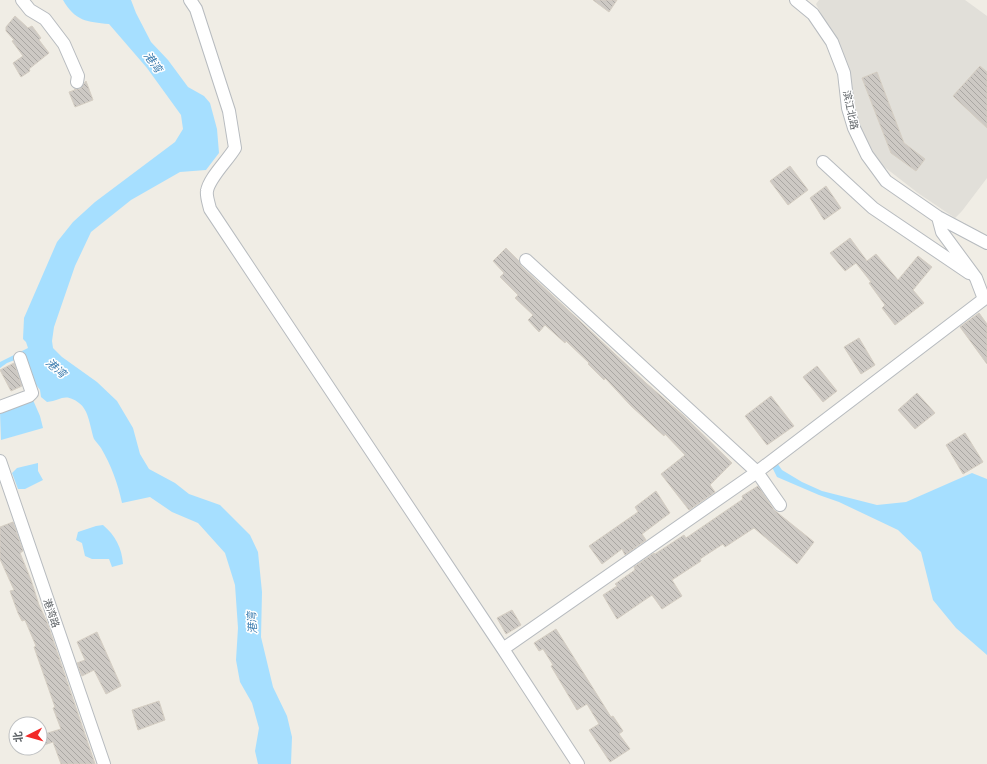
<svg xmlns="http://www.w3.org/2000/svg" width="987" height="764" viewBox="0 0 987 764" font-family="'Archivo Narrow','Noto Sans SC',sans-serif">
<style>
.industrial{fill:#e1dfd9}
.water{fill:#a6dfff}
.building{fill:url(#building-back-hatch);stroke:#d5cec3}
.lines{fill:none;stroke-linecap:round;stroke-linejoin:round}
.minor-casing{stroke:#b7bbbf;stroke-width:14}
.minor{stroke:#fff;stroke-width:12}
.labels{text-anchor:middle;stroke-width:3;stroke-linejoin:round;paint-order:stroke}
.street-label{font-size:10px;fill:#5d6266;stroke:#fff}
.water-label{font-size:11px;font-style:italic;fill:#3a7bae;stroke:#fff}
</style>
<defs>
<pattern id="building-back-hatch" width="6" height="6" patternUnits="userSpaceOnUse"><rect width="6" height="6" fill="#cdc9c4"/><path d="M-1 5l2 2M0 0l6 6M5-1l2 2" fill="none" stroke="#aaa7a3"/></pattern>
</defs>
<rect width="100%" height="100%" fill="#f0ede5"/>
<path class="industrial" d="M 819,0 L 965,0 L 987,16 L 987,178 L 962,211 L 955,218 L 918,193 L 878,162 L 860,129 L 844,58 L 816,4 Z"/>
<path class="water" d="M 63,0 L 131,0 L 136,13 L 151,42 L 168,60 L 188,87 L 204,96 L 210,103 L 217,129 L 219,153 L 206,170 L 180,172 L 131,200 L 91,232 L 75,266 L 54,327 L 52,341 L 53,348 L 62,357 L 97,382 L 117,401 L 133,428 L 140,454 L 149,469 L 175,483 L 189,494 L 220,505 L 250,535 L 258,552 L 262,592 L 261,637 L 273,687 L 287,716 L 292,737 L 291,764 L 258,764 L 255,751 L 259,728 L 252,703 L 240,682 L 236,660 L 238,628 L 235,585 L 225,553 L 198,523 L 172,512 L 150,497 L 122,503 C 118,484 111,465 101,448 C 99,445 96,442 94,439 C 90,427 89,410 79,403 C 64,392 61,401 47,402 L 41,397 L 40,390 L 30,377 L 20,358 L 7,363 L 0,368 L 0,362 L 28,348 L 26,342 L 23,339 L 24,318 L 57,242 L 73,222 L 95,202 L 175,142 L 183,129 L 181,115 L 147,68 L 109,24 C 87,22 75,21 63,0 Z
M 33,400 L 40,416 L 43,428 L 1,440 L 0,412 Z
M 38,463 L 38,471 L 43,480 L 25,489 L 18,489 L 12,473 L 17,468 Z
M 777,463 L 782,470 L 802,482 L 822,491 L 877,505 L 906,502 L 972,473 L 987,479 L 987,655 L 956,628 L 933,600 L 921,552 L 898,530 L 839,502 L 819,495 L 777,477 L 771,465 Z
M 103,525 C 115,535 122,548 123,564 L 112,567 L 109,559 L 92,559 L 85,556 L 82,543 L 76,540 L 78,532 L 96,526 Z"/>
<path class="building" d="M 593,0 L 617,0 L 609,12 Z
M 15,16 L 28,28 L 32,26 L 41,38 L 39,40 L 49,53 L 29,69 L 30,71 L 21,77 L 13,63 L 23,56 L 12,41 L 14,40 L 6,31 L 6,27 Z
M 980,66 L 987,72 L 987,128 L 953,96 Z
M 877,72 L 904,143 L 925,159 L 916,171 L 891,153 L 862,78 Z
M 86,81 L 93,100 L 75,107 L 69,92 L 75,90 L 74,89 L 80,89 Z
M 790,166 L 808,190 L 788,205 L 770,181 Z
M 826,186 L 841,208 L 824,220 L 810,198 Z
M 850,238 L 867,261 L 876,254 L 898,280 L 918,256 L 932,267 L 913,290 L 924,303 L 895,325 L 882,308 L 885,305 L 869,283 L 871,282 L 856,263 L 845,271 L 830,253 Z
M 506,248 L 519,261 L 521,266 L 646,383 L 684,416 L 732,463 L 710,485 L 715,492 L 689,510 L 661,474 L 685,455 L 665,434 L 664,436 L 631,406 L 605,378 L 604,380 L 588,364 L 589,363 L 566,341 L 565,343 L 545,325 L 539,332 L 528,320 L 533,315 L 515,298 L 518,295 L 500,277 L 504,273 L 493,261 Z
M 979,313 L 987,324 L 987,364 L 960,327 Z
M 859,338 L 875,365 L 861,374 L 844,347 Z
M 14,363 L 22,386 L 11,391 L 0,370 Z
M 817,366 L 837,391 L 823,402 L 803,377 Z
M 917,393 L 935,413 L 915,429 L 898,410 Z
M 771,396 L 794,426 L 767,445 L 745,416 Z
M 965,433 L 983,462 L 963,474 L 946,445 Z
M 758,486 L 774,510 L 814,542 L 797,564 L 754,528 L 725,547 L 723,544 L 700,559 L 701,561 L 672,580 L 682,596 L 662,609 L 652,595 L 617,619 L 603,595 L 617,586 L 615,584 L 635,570 L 634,567 L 654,553 L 655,554 L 684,535 L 686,538 L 743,499 L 742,496 Z
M 656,491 L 670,513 L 642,534 L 646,540 L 625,555 L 622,549 L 602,564 L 589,546 L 638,512 L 635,507 Z
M 13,522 L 23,551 L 20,553 L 31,580 L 39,605 L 47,622 L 95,764 L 61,764 L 53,742 L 44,745 L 41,735 L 61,729 L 53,708 L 55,707 L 34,647 L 36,646 L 25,620 L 22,621 L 18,613 L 10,591 L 14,590 L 0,559 L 0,527 Z
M 512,610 L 521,625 L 506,634 L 497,618 Z
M 556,629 L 611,717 L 613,716 L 623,731 L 619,734 L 630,749 L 610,762 L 589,730 L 599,724 L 587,704 L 577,710 L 551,666 L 553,665 L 543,649 L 539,651 L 534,643 Z
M 97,632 L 121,686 L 106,694 L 94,670 L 82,676 L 77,663 L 85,660 L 77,642 Z
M 159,701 L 165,720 L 138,730 L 132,710 Z"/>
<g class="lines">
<defs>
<path id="minor" d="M 22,0 L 30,10 L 45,19 L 64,44 L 78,76 L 77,82
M 190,0 L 196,9 L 229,111 L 235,148 C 228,160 209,178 207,191 C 206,196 209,204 210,209 L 503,649 L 578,764
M 796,0 L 813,14 L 832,42 L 844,73 L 848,108 L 854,128 L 867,155 L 886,181 L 938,217 L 987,243
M 823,162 L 873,208 L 969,273
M 526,260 L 757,472 L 780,505
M 0,407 L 29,396 L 32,393 L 20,358
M 0,461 L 104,764
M 503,649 L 757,472 L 984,299 L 976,278 L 942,232 L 938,217"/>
</defs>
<use href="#minor" class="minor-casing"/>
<use href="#minor" class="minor"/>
</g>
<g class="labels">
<g class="street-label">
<text transform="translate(851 110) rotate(78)" y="4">滨江北路</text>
<text transform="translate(52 613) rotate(71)" y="4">港湾路</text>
</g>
<g class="water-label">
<text transform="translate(153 62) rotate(53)" y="4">港湾</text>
<text transform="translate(56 368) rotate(41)" y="4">港湾</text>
<text transform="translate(252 623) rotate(-94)" y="4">港湾</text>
</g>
</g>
<g transform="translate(28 736) rotate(264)"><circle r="19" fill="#ffffff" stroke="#bec0c2"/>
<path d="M0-3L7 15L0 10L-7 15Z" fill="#f22a29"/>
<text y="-6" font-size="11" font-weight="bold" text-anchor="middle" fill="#5d6266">北</text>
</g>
</svg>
